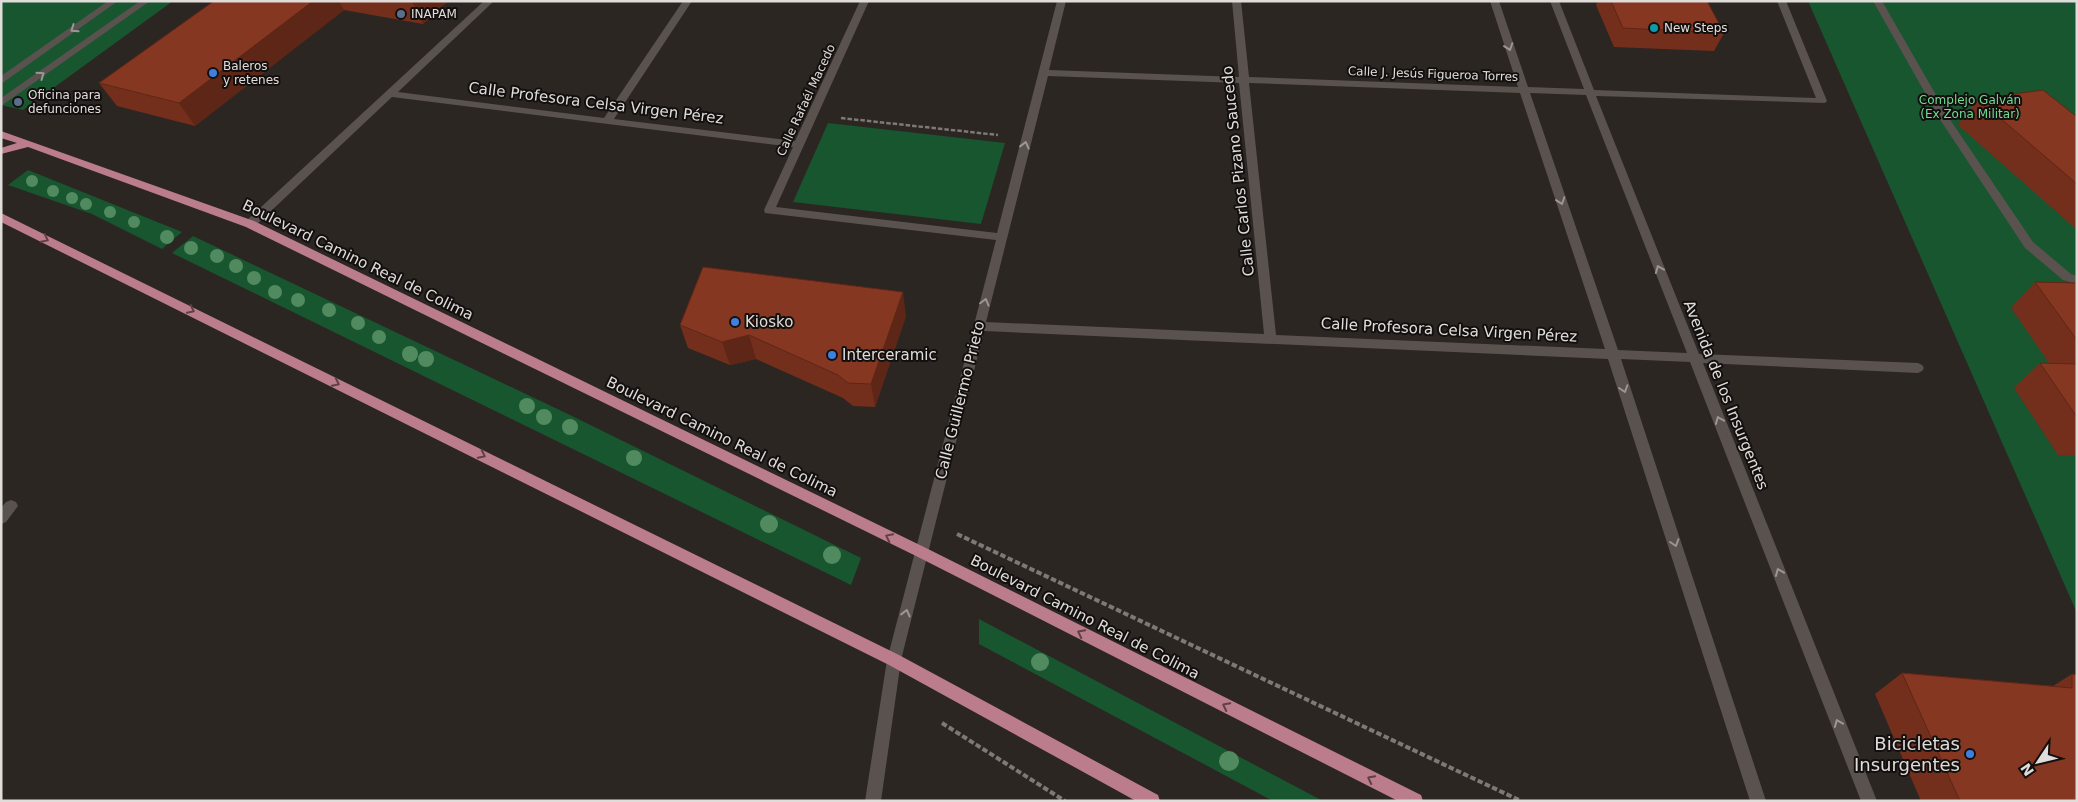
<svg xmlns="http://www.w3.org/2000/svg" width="2078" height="802" viewBox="0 0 2078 802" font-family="'DejaVu Sans',sans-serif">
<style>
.green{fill:#18562f}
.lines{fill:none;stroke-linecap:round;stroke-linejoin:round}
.path-far1{stroke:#7e7976;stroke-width:2.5;stroke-dasharray:4.5 2;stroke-linecap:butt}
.path{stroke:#7e7976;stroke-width:4;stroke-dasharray:5.5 2.5;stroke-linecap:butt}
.minor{fill:#59524e;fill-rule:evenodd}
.major{fill:#bb7c8b;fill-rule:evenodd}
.tree{fill:#528a60}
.wall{fill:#732f1c}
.shaded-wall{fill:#5e2617}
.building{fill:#863721;stroke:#5e2617}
.oneway{stroke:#9c9794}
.oneway2{stroke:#5e4046}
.service-dot{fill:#5c6f8a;stroke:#120f0e;stroke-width:2}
.culture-dot{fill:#0f9aa8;stroke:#120f0e;stroke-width:2}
.shop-dot{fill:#3f7fe0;stroke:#120f0e;stroke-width:2}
.labels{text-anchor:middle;stroke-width:4;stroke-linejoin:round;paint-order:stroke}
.far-poi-label{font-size:12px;fill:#e0dcd9;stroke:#120f0e;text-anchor:start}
.far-street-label{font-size:12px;fill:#e0dcd9;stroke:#120f0e}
.far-park-label{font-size:12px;fill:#71dc92;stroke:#120f0e}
.street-label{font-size:15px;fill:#e0dcd9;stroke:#120f0e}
.poi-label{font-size:15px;fill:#e0dcd9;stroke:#120f0e;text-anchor:start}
.near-poi-label{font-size:18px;fill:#e0dcd9;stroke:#120f0e;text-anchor:end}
</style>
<rect width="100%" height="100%" fill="#2c2622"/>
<path class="green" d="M 1,1 L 173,1 L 23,110 L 1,105 Z
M 1808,1 L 2077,1 L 2077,613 Z
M 828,123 L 1005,143 L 981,224 L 793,202 Z
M 28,170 L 182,232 L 162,249 L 92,214 L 8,185 Z
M 193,236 L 570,415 L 861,558 L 851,585 L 172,253 Z
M 979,619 L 1323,801 L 1273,801 L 979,644 Z"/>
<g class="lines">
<path class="path-far1" d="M 841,118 L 998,135"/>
<path class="path" d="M 957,534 L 1521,801
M 942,723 L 1065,801"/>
<path class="minor" d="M 108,1 L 118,1 L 1,84 L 1,76 Z
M 140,1 L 150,1 L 1,106 L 1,98 Z
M 484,1 L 494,1 L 398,92 L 604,118 L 683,1 L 692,1 L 614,119 L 795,141 L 860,1 L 869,1 L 776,207 L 997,233 L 1057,1 L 1066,1 L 1049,70 L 1239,77 L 1232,1 L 1241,1 L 1249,77 L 1518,87 L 1490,1 L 1499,1 L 1528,87 L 1584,89 L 1550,1 L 1559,1 L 1594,90 L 1816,98 L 1777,1 L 1786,1 L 1827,101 L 1825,103 L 1596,96 L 1699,354 L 1918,363 L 1922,365 L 1924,368 L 1922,371 L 1918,373 L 1703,363 L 1877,801 L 1861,801 L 1690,362 L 1621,359 L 1766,801 L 1750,801 L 1608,359 L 984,331 L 901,660 L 881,801 L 865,801 L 887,660 L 996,240 L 765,213 L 764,210 L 793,147 L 392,97 L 254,227 L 246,227 L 245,224 L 246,221 ZM 1048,76 L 1239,83 L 1264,334 L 986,322 ZM 1249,83 L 1520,93 L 1605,349 L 1276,335 ZM 1530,93 L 1586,95 L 1687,353 L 1618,350 Z
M 1873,1 L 1882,1 L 1951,121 L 2033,242 L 2071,274 L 2077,276 L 2077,284 L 2063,280 L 2025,248 L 1941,121 Z
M 11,500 L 16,502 L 18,506 L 6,522 L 1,524 L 1,508 L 6,502 Z"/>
<path class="major" d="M 1,131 L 254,221 L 926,548 L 1421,795 L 1423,801 L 1398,801 L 916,556 L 246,227 L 28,147 L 1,154 L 1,148 L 17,143 L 1,138 Z
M 1,213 L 899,655 L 1158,795 L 1160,801 L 1136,801 L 889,665 L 1,222 Z"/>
</g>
<g class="tree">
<circle cx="32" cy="181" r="6"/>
<circle cx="53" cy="191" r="6"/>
<circle cx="72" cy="198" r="6"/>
<circle cx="86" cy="204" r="6"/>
<circle cx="110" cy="212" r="6"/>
<circle cx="134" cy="222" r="6"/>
<circle cx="167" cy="237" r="7"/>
<circle cx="191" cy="248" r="7"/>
<circle cx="217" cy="256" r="7"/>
<circle cx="236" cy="266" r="7"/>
<circle cx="254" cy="278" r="7"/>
<circle cx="275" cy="292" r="7"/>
<circle cx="298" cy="300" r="7"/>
<circle cx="329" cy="310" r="7"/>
<circle cx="358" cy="323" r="7"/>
<circle cx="379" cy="337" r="7"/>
<circle cx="410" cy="354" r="8"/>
<circle cx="426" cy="359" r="8"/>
<circle cx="527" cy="406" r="8"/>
<circle cx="544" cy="417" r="8"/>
<circle cx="570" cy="427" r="8"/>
<circle cx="634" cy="458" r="8"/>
<circle cx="769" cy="524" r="9"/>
<circle cx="832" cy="555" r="9"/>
<circle cx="1040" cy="662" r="9"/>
<circle cx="1229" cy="761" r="10"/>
</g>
<path class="wall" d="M 214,1 L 448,1 L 423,24 L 344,10 L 195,126 L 117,106 L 99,83 Z
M 1598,1 L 1707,1 L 1724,33 L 1714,51 L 1614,47 L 1596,5 Z
M 1978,99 L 2077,117 L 2077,230 L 1958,125 Z
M 2035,282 L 2077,283 L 2077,456 L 2058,455 L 2014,388 L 2040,363 L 2049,363 L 2011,308 Z
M 906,316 L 875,407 L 853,406 L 843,398 L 756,359 L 730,365 L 688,348 L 680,325 Z
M 1902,673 L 2053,686 L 2072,674 L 2077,801 L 1921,801 L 1875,694 Z"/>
<path class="shaded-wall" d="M 313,1 L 339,1 L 344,10 L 195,126 L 179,103 Z
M 412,1 L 448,1 L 423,24 Z
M 903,292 L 906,316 L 875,407 L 871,384 Z
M 749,335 L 756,359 L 730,365 L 722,342 Z"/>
<path class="building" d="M 214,1 L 313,1 L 179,103 L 99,83 Z
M 1611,1 L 1707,1 L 1724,33 L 1623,28 Z
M 2043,90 L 2077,117 L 2077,184 L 1978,99 Z
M 703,267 L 903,292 L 871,384 L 848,383 L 838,375 L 749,335 L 722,342 L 680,325 Z
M 2035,282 L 2077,283 L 2077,340 Z
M 2040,363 L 2077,364 L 2077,417 Z
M 1902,673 L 2072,688 L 2072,674 L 2077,675 L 2077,801 L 1960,801 Z"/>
<defs><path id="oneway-chevron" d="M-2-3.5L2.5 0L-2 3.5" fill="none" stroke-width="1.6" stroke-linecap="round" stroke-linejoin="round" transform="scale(1.25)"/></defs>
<g class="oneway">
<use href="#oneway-chevron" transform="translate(74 29) rotate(145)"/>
<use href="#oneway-chevron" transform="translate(1509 47) rotate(71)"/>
<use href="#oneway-chevron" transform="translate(41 75) rotate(-35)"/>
<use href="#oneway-chevron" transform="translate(1025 145) rotate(-76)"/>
<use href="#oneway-chevron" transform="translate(1561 201) rotate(71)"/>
<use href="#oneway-chevron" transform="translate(1659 269) rotate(-112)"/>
<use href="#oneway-chevron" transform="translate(985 302) rotate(-75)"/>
<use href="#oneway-chevron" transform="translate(1624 389) rotate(72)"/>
<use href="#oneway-chevron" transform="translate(1719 420) rotate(-112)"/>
<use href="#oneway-chevron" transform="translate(1675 543) rotate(72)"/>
<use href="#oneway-chevron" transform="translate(1779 572) rotate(-112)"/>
<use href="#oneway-chevron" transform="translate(906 613) rotate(-76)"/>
<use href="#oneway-chevron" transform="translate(1838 723) rotate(-112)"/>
</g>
<g class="oneway2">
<use href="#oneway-chevron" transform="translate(45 239) rotate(26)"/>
<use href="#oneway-chevron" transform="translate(191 310) rotate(26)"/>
<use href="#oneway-chevron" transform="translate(336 383) rotate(26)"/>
<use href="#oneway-chevron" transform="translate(482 455) rotate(26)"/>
<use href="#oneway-chevron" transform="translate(889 537) rotate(-154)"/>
<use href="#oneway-chevron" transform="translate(1081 633) rotate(-153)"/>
<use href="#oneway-chevron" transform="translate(1226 706) rotate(-153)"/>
<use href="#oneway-chevron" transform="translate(1371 779) rotate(-153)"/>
</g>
<g class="service-dot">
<circle cx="401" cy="14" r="5"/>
<circle cx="18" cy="102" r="5"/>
</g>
<circle class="culture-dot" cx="1654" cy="28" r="5"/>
<g class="shop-dot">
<circle cx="213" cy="73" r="5"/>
<circle cx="735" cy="322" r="5"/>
<circle cx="832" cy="355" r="5"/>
<circle cx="1970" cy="754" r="5"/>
</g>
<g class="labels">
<g class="far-poi-label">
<text x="411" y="18">INAPAM</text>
<text x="1664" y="32">New Steps</text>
<text x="223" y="70">Baleros<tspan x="223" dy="14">y retenes</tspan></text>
<text x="28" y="99">Oficina para<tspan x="28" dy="14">defunciones</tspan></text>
</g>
<g class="far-street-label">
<text transform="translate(1433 74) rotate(2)" y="4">Calle J. Jesús Figueroa Torres</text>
<text transform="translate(806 100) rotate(-65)" y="4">Calle Rafaél Macedo</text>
</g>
<g class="far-park-label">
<text x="1970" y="104">Complejo Galván<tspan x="1970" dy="14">(Ex Zona Militar)</tspan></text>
</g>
<g class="street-label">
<text transform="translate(596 103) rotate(7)" y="5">Calle Profesora Celsa Virgen Pérez</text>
<text transform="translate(1238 171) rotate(-96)" y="5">Calle Carlos Pizano Saucedo</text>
<text transform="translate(358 260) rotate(26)" y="5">Boulevard Camino Real de Colima</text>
<text transform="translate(1449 330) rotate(3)" y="5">Calle Profesora Celsa Virgen Pérez</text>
<text transform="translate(1726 395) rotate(68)" y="5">Avenida de los Insurgentes</text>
<text transform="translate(960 400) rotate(-76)" y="5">Calle Guillermo Prieto</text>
<text transform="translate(722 437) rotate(26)" y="5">Boulevard Camino Real de Colima</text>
<text transform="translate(1085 617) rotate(27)" y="5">Boulevard Camino Real de Colima</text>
</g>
<g class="poi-label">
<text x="745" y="327">Kiosko</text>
<text x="842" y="360">Interceramic</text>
</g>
<g class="near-poi-label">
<text x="1960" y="750">Bicicletas<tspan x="1960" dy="21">Insurgentes</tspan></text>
</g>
</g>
<rect width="2078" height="802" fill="none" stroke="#e0dcd9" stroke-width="5"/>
<g transform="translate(2038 762) rotate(235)" stroke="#120f0e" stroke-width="4" paint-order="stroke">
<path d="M0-4L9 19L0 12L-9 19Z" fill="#e0dcd9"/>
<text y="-8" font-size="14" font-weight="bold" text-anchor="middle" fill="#e0dcd9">N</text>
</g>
</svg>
